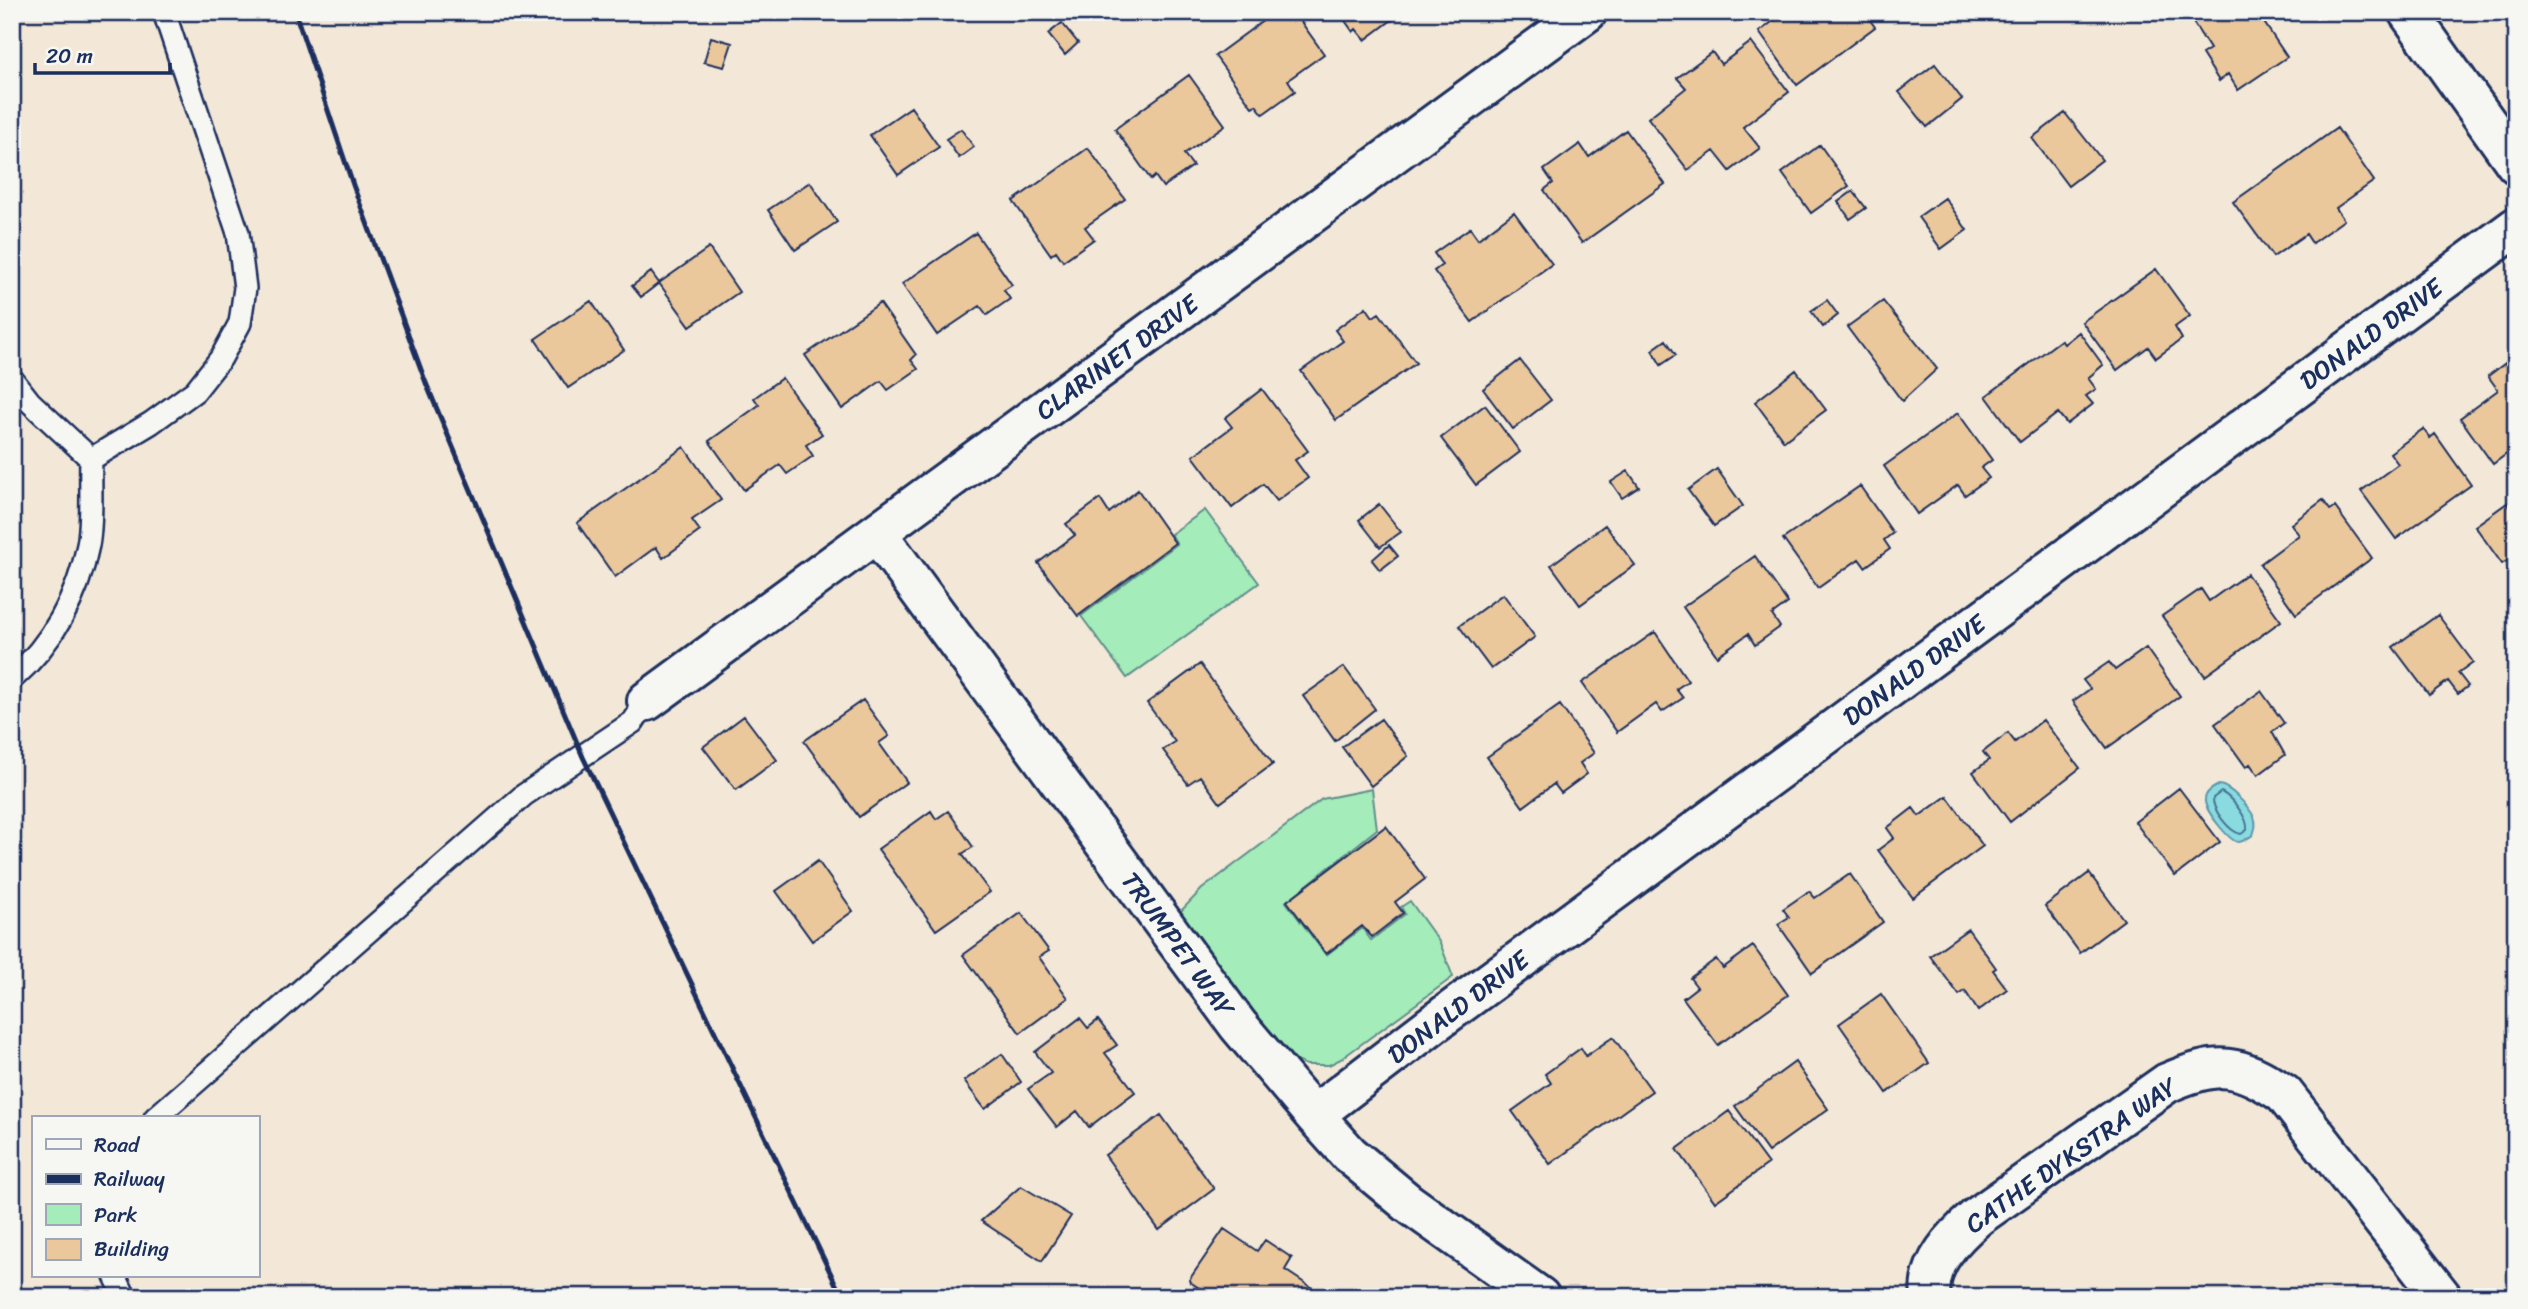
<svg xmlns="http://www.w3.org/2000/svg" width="2528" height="1309" viewBox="0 0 2528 1309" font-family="Sriracha,sans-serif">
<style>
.green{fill:#a4ecb9;stroke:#608e8c;stroke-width:2}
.water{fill:#89dbe0;stroke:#5d96ac;stroke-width:2}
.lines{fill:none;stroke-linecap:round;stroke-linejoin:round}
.shore{stroke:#477492;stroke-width:2}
.building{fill:#ebc79c;stroke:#1b2f5e;stroke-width:2}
.service-casing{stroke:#1b2f5e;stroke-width:26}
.minor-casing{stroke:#1b2f5e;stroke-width:44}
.service{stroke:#f6f6f2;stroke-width:21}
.minor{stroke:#f6f6f2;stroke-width:38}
.rail{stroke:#1b2f5e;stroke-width:5}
.labels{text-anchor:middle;stroke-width:6;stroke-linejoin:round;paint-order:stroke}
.street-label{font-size:26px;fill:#1b2f5e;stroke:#f6f6f2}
</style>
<rect width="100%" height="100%" fill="#f3e8d8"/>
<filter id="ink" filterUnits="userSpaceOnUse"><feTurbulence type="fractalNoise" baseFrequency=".0143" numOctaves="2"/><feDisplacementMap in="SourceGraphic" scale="14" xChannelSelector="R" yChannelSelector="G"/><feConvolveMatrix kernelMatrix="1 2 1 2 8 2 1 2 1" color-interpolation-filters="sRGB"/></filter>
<g filter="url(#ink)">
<path class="green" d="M 1205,510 L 1259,583 L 1127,678 L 1081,616 L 1177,544 L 1171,534 Z
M 1372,789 L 1377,829 L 1286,902 L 1326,955 L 1362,928 L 1371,940 L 1405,914 L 1401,907 L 1410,901 L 1440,943 L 1453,977 L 1341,1059 L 1329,1065 L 1306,1065 L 1283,1055 L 1178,914 L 1202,889 L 1322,799 Z"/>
<path class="water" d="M 2219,785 C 2230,786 2249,807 2254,817 C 2257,823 2255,829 2253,835 C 2248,838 2243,842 2238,842 C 2229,841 2204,809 2205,800 C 2205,792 2213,788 2219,785 Z"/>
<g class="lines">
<path class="shore" d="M 2221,792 C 2231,797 2249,818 2247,830 L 2241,834 C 2229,832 2212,809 2213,798 Z"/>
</g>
<path class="building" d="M 1275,12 L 1294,12 L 1324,54 L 1288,80 L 1295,91 L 1263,114 L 1256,105 L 1252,107 L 1215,56 Z
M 1339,12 L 1394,12 L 1397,16 L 1365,40 L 1356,29 L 1353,32 Z
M 1785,12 L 1864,12 L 1875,27 L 1797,85 L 1759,32 Z
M 2195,12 L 2257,12 L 2287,57 L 2238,90 L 2228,74 L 2219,81 L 2202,54 L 2210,49 L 2189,16 Z
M 1062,23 L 1078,43 L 1065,55 L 1048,34 Z
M 711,37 L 732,43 L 724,67 L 704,62 Z
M 1751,42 L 1789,92 L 1743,127 L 1760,148 L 1730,171 L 1714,151 L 1688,170 L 1648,118 L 1686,88 L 1677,78 L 1712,52 L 1721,64 Z
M 1935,64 L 1962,99 L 1927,127 L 1899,92 Z
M 1189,75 L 1225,125 L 1184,154 L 1193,166 L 1163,187 L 1155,176 L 1151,180 L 1115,129 Z
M 911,107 L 939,147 L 898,175 L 870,135 Z
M 2065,113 L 2102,160 L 2068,186 L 2032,138 Z
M 2337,128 L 2374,181 L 2336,208 L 2344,220 L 2312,243 L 2306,234 L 2273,257 L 2233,202 Z
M 961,129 L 974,147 L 959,158 L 946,139 Z
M 1626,130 L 1665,184 L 1582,243 L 1544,190 L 1553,183 L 1544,170 L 1580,144 L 1589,157 Z
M 1820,145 L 1849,186 L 1811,213 L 1782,173 Z
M 1088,148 L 1125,199 L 1085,227 L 1094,239 L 1063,261 L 1056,251 L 1051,255 L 1013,201 Z
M 810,182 L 837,222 L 795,250 L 768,210 Z
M 1853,191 L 1866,208 L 1850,219 L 1838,202 Z
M 1945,198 L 1967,230 L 1941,249 L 1918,217 Z
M 1514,212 L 1552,264 L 1472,322 L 1434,271 L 1442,265 L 1434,253 L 1470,228 L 1478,239 Z
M 976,233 L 1012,285 L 1004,290 L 1010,299 L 987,315 L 980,306 L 937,335 L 902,284 Z
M 709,248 L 739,292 L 690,326 L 659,283 Z
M 2156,269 L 2190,316 L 2175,327 L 2182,339 L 2156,358 L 2148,347 L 2117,370 L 2082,322 Z
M 651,272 L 659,283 L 641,297 L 632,286 Z
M 1827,300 L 1838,315 L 1823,327 L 1811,311 Z
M 591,301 L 624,350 L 568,388 L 535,339 Z
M 1883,301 L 1937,369 L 1902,401 L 1847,327 Z
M 880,303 L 916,355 L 911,360 L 918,369 L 888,390 L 881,381 L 842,409 L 805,355 Z
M 1366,307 L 1373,317 L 1379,313 L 1416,363 L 1336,420 L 1301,371 L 1343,341 L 1335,330 Z
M 2079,332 L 2103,365 L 2088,378 L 2096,389 L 2086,396 L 2093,404 L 2067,424 L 2058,413 L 2020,442 L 1986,396 L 2061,340 L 2064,344 Z
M 1666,340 L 1676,355 L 1661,365 L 1652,350 Z
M 2516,355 L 2516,447 L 2493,464 L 2460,418 L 2498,390 L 2488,376 Z
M 1520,360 L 1551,400 L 1513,429 L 1483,389 Z
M 1796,370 L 1826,410 L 1784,441 L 1755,402 Z
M 782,378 L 822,434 L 806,445 L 813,456 L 787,474 L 780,465 L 744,490 L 709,441 L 759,405 L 754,398 Z
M 1262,389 L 1308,451 L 1295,460 L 1308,478 L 1277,501 L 1263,484 L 1232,508 L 1193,456 L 1232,427 L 1225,418 Z
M 1485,405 L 1520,452 L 1476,485 L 1441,438 Z
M 1958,413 L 1992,460 L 1981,468 L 1989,478 L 1965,495 L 1958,485 L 1917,514 L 1884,466 Z
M 2423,429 L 2430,438 L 2435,434 L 2471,485 L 2396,539 L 2361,491 L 2398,464 L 2390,453 Z
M 684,447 L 721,500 L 692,520 L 700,531 L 663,558 L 656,547 L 615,577 L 577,523 Z
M 1717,469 L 1743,506 L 1714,526 L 1688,490 Z
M 1628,471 L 1639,487 L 1622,498 L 1611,482 Z
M 1860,486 L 1893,533 L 1884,540 L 1890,549 L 1865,567 L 1859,559 L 1818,588 L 1783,539 Z
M 1138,490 L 1175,543 L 1078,616 L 1038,563 L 1075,535 L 1066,524 L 1100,499 L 1109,513 Z
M 2323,500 L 2330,510 L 2335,507 L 2372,558 L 2296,614 L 2260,564 L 2299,535 L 2291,524 Z
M 2507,503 L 2516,515 L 2516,555 L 2502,564 L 2475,526 Z
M 1379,504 L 1401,532 L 1380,547 L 1359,520 Z
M 1605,525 L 1635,565 L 1580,605 L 1551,565 Z
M 1389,545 L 1398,556 L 1380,570 L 1372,560 Z
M 1755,556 L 1788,603 L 1772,615 L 1780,627 L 1755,645 L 1748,634 L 1717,656 L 1683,607 Z
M 2247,574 L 2281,621 L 2205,676 L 2162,616 L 2201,589 L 2209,601 Z
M 1503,594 L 1535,637 L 1491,669 L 1459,626 Z
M 2438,615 L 2473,662 L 2458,673 L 2468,686 L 2458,694 L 2448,681 L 2429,695 L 2393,647 Z
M 1655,632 L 1688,681 L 1676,689 L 1683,698 L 1662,712 L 1656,704 L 1617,732 L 1582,683 Z
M 2146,648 L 2180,696 L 2107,748 L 2073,701 L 2090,689 L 2083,680 L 2109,662 L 2115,670 Z
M 1200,664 L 1273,764 L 1220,803 L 1200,776 L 1188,784 L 1163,750 L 1175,742 L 1147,703 Z
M 1344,667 L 1375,709 L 1335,741 L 1303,696 Z
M 2261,691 L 2284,723 L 2272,732 L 2285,755 L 2258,775 L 2250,764 L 2246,767 L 2215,724 Z
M 863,700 L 889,736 L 879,743 L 907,782 L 859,817 L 804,741 Z
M 1560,705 L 1594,753 L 1580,763 L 1587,774 L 1561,793 L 1554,784 L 1523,807 L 1487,757 Z
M 744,716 L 777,760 L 736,790 L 703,747 Z
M 1381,719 L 1408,756 L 1371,786 L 1342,747 Z
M 2043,720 L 2080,768 L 2010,822 L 1973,772 L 1989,760 L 1983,752 L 2008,733 L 2015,742 Z
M 2179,788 L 2220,842 L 2175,876 L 2135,822 Z
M 1947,796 L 1983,846 L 1913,898 L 1878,850 L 1894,838 L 1887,828 L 1913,808 L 1919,816 Z
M 931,811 L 936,819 L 948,811 L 951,815 L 973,847 L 962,854 L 990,892 L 936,930 L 878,849 Z
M 1386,826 L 1425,879 L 1395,902 L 1403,913 L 1372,937 L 1362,926 L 1326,954 L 1287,901 Z
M 818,861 L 853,911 L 812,941 L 776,891 Z
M 2089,873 L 2124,920 L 2080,953 L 2045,906 Z
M 1850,874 L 1883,922 L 1812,973 L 1778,924 L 1789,917 L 1783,909 L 1809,891 L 1815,898 Z
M 1021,913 L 1049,951 L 1039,957 L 1068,998 L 1020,1033 L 963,955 Z
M 1968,929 L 1996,968 L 1993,970 L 2007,989 L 1978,1011 L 1965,991 L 1959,995 L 1930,956 Z
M 1753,946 L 1788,995 L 1718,1045 L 1683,998 L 1697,987 L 1690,978 L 1716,959 L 1723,968 Z
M 1881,994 L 1929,1063 L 1887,1093 L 1839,1024 Z
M 1080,1018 L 1088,1028 L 1098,1020 L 1117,1045 L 1105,1053 L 1135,1092 L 1089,1127 L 1077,1111 L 1057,1127 L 1028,1089 L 1051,1073 L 1035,1052 Z
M 1613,1037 L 1652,1091 L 1550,1164 L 1512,1111 L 1551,1083 L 1545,1074 L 1581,1048 L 1586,1056 Z
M 1002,1054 L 1021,1082 L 985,1109 L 964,1081 Z
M 1795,1062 L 1828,1109 L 1768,1152 L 1735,1106 Z
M 1729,1111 L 1768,1164 L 1715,1202 L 1677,1149 Z
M 1161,1115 L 1214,1189 L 1159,1230 L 1105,1155 Z
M 1021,1186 L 1071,1216 L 1042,1261 L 981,1221 Z
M 1224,1229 L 1257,1251 L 1265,1240 L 1292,1258 L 1285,1270 L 1318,1292 L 1315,1297 L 1213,1297 L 1190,1282 L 1189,1280 Z"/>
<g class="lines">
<defs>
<path id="service" d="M 12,379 L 30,402 L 91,459 C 90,485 93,519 88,545 C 78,597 52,644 12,679
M 91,459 L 151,423 L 195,391 L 221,358 L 240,323 L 245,288 L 238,233 L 164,12
M 155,1118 L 524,795 L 633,722 L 647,701
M 115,1276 L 125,1297"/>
<path id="minor" d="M 2408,12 L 2516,164
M 877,533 L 1238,1025 L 1314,1115 L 1349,1154 L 1408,1203 L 1540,1297
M 647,701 L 1587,12
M 1314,1115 L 1433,1024 L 2516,227
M 1931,1297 C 1926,1264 1955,1236 1977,1217 L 2167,1083 C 2218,1061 2238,1063 2284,1094 L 2442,1297"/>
</defs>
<use href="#service" class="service-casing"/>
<use href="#minor" class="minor-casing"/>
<use href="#service" class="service"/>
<use href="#minor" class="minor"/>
<path class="rail" d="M 295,12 L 353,185 L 426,383 L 583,757 L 842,1297"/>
</g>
</g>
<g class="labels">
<g class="street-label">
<text transform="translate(2371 334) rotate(-36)" y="9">DONALD DRIVE</text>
<text transform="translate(1117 357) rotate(-36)" y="9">CLARINET DRIVE</text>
<text transform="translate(1914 670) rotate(-36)" y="9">DONALD DRIVE</text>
<text transform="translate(1178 944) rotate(54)" y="9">TRUMPET WAY</text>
<text transform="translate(1458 1007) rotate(-37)" y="9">DONALD DRIVE</text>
<text transform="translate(2071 1155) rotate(-35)" y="9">CATHE DYKSTRA WAY</text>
</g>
</g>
<rect width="2528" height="1309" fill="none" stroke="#f6f6f2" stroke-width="42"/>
<rect x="21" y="21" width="2486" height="1267" fill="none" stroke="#1b2f5e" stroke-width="2.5" filter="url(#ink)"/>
<rect x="32" y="1116" width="228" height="161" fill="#f6f6f2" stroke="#9ea6b7" stroke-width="2"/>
<rect x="46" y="1139" width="35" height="10" fill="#f6f6f2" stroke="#9ea6b7" stroke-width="2"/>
<text x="94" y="1152" font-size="21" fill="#1b2f5e">Road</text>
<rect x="46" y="1174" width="35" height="10" fill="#1b2f5e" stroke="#9ea6b7" stroke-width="2"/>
<text x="94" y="1186" font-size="21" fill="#1b2f5e">Railway</text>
<rect x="46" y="1204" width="35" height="21" fill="#a4ecb9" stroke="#9ea6b7" stroke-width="2"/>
<text x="94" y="1222" font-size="21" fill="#1b2f5e">Park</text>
<rect x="46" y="1239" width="35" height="21" fill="#ebc79c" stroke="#9ea6b7" stroke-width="2"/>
<text x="94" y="1256" font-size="21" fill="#1b2f5e">Building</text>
<path d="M35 63v10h135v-10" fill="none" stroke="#1b2f5e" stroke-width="3.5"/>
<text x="46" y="63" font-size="21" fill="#1b2f5e" stroke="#f6f6f2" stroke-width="5" paint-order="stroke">20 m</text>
</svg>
